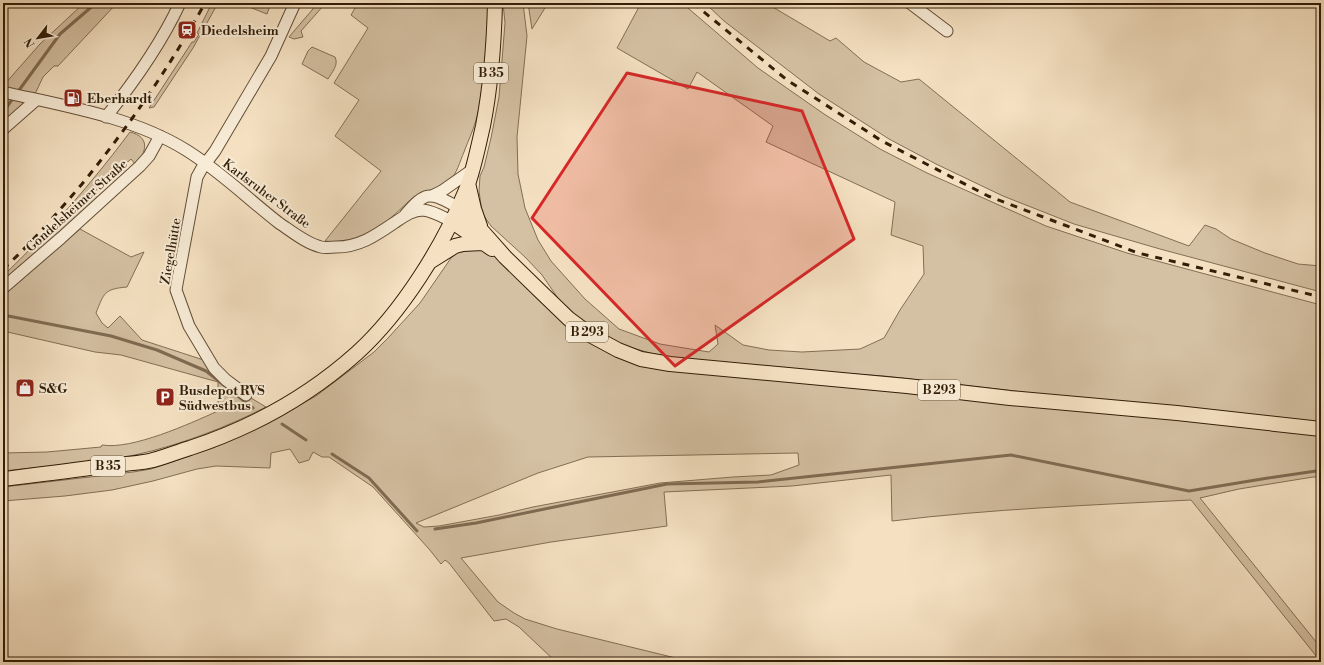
<svg xmlns="http://www.w3.org/2000/svg" width="1324" height="665" viewBox="0 0 1324 665" font-family="'Libre Bodoni',serif">
<style>
.green{fill:#d4c0a2;stroke:#836e54;fill-rule:evenodd}
.lines{fill:none;stroke-linecap:round;stroke-linejoin:round}
.stream{stroke:#7f6a51;stroke-width:3}
.minor-casing{stroke:#634e36;stroke-width:13}
.major-casing{stroke:#321d07;stroke-width:16}
.minor{stroke:#f8ecd7;stroke-width:11}
.major{stroke:#f5e1c2;stroke-width:14}
.rail{stroke:#321d07;stroke-width:3;stroke-dasharray:7 7;stroke-linecap:butt}
.marked{fill:#d62828;fill-opacity:0.2;stroke:#d62828;stroke-width:3;stroke-linejoin:round}
.labels{text-anchor:middle;stroke-width:4;stroke-linejoin:round;paint-order:stroke}
.shield{fill:#f8ecd7;stroke:#6d5b45;stroke-width:1}
.shield-label{font-size:12px;font-weight:bold;fill:#321d07}
.poi-label{font-size:13px;font-weight:bold;fill:#321d07;stroke:#f8ecd7;text-anchor:start}
.street-label{font-size:13px;fill:#321d07;stroke:#f8ecd7}
</style>
<rect width="100%" height="100%" fill="#f5e1c2"/>
<filter id="stains"><feTurbulence type="fractalNoise" baseFrequency=".005" numOctaves="4"/><feColorMatrix values="0 0 0 0 .2 0 0 0 0 .09 0 0 0 0 .02 0 0 0 .5 -.17"/></filter>
<radialGradient id="worn" r=".72"><stop offset=".6" stop-color="#630" stop-opacity="0"/><stop offset="1" stop-color="#630" stop-opacity=".3"/></radialGradient>
<path class="green" d="M 84,3 L 117,3 L 58,66 L 54,66 L 43,77 L 35,94 L 3,88 L 3,86 L 40,44 Z
M 212,3 L 218,3 L 193,48 L 154,107 L 149,108 L 192,42 L 194,42 L 199,34 L 197,33 Z
M 239,3 L 271,3 L 267,14 Z
M 318,3 L 322,3 L 324,5 L 301,31 L 303,37 L 294,39 L 289,37 Z
M 358,3 L 488,3 C 489,23 487,43 485,63 C 483,83 481,102 476,120 C 473,131 468,141 464,152 C 460,161 457,174 449,181 C 437,191 420,190 409,201 C 385,224 361,247 325,241 L 381,171 L 335,136 L 359,100 L 334,83 L 368,28 L 351,15 Z
M 503,3 L 523,3 L 527,36 L 517,137 L 518,174 L 525,208 L 538,240 L 551,261 L 585,299 L 619,329 L 660,344 L 709,352 L 718,344 L 715,325 L 743,345 L 769,350 L 802,352 L 860,349 L 884,338 L 900,310 L 924,274 L 923,246 L 891,235 L 895,202 L 766,142 L 773,126 L 697,72 L 688,89 L 617,48 L 640,5 L 639,3 L 682,3 L 758,68 L 824,114 L 880,149 L 927,173 L 1046,226 L 1127,253 L 1321,305 L 1321,423 L 1118,403 L 884,376 L 809,371 L 671,358 L 650,353 L 622,345 L 585,323 L 564,307 L 542,275 L 525,257 L 491,226 L 486,219 L 482,212 L 479,191 L 480,176 L 484,167 L 491,138 L 499,97 L 505,23 Z
M 528,3 L 548,3 L 532,29 Z
M 705,3 L 766,3 L 830,41 L 836,38 L 864,62 L 901,82 L 919,79 L 1070,202 L 1189,246 L 1205,225 L 1216,229 L 1231,239 L 1265,253 L 1298,264 L 1321,266 L 1321,292 L 1160,249 L 1074,224 L 1003,196 L 936,164 L 889,139 L 819,94 L 724,21 Z
M 312,47 L 335,57 C 339,65 332,72 328,79 L 302,64 L 308,51 Z
M 3,96 L 27,101 L 3,122 Z
M 130,132 C 150,137 147,151 136,165 L 131,159 L 93,193 L 98,199 L 3,280 L 3,276 C 49,232 92,183 130,132 Z
M 80,229 L 131,257 L 144,252 L 127,287 C 104,289 104,293 96,313 L 102,323 L 108,328 L 120,316 L 142,340 L 213,363 L 246,395 L 266,407 C 225,428 180,445 135,455 C 93,464 47,466 3,471 L 3,453 L 47,452 L 101,447 L 102,445 C 132,450 189,424 218,411 L 218,382 L 121,355 L 95,352 L 3,331 L 3,296 Z
M 472,246 L 490,252 L 621,356 L 1321,434 L 1321,477 L 1313,477 L 1239,489 L 1200,498 L 1321,648 L 1321,662 L 1191,500 C 1091,505 991,509 892,521 L 891,475 L 792,486 L 664,492 L 667,526 L 551,542 L 461,558 L 498,602 L 514,613 L 525,619 L 557,629 L 692,662 L 556,662 L 519,627 L 506,619 L 494,621 L 449,563 L 445,560 L 441,564 L 429,549 L 373,487 L 329,457 L 322,457 L 313,452 L 309,460 L 299,463 L 290,449 L 271,453 L 270,468 L 216,466 L 197,469 L 153,481 L 112,490 L 65,496 L 3,501 L 3,487 L 133,472 L 151,469 L 213,448 L 261,426 L 316,396 L 374,352 L 388,338 L 420,303 L 451,258 L 459,251 ZM 798,453 L 799,465 L 771,475 L 733,477 L 660,483 L 533,507 L 499,515 L 439,526 L 424,527 L 416,523 L 538,473 L 588,457 Z"/>
<g class="lines">
<path class="stream" d="M 17,93 L 60,34 L 96,3
M 3,112 L 14,97
M 3,315 L 111,336 L 157,350 L 206,371 L 253,408
M 282,424 L 306,440
M 332,454 L 369,478 L 417,531
M 435,529 L 476,523 L 667,484 L 758,482 L 1011,455 L 1189,491 L 1268,478 L 1316,471 L 1321,472"/>
<defs>
<path id="minor" d="M 910,3 L 947,31
M 3,92 C 64,106 133,117 186,150 C 220,171 248,199 279,223 C 291,231 307,244 321,247 C 326,248 331,247 336,247 C 359,247 375,236 394,223 C 403,217 412,210 423,210 C 433,211 443,217 451,221
M 106,117 C 134,82 161,44 180,3
M 3,129 L 36,100
M 434,195 L 442,191 L 472,170
M 405,215 C 427,189 430,193 458,207
M 3,288 L 61,238 L 140,166 L 149,156 L 160,136
M 246,395 L 226,380 L 214,368 L 189,326 L 176,290 L 177,284 L 197,177 L 202,168 L 215,151 L 271,56 L 295,3"/>
<path id="major" d="M 468,183 L 474,209 L 480,226
M 458,207 L 482,231 L 505,257 L 541,292 L 569,319 L 592,336 L 618,350 L 641,359 L 670,364 L 907,386 L 1010,398 L 1177,413 L 1321,429
M 451,221 L 492,249
M 431,261 L 455,246 L 463,244 L 482,243
M 3,479 C 36,475 70,471 103,466 C 118,464 134,464 149,461 C 163,458 176,452 190,448 C 251,428 309,396 357,353 C 402,312 443,246 466,190 C 474,169 478,147 483,126 C 491,85 494,45 495,3"/>
</defs>
<use href="#minor" class="minor-casing"/>
<use href="#major" class="major-casing"/>
<use href="#minor" class="minor"/>
<use href="#major" class="major"/>
<path class="rail" d="M 693,3 L 787,80 L 882,141 L 988,196 L 1138,253 L 1321,297
M 3,269 C 32,243 57,213 82,184 C 129,126 169,68 205,3"/>
</g>
<path class="marked" d="M 627,73 L 802,111 L 854,239 L 675,366 L 532,218 Z"/>
<defs>
<symbol id="station-square" viewBox="-11 -11 22 22"><rect x="-9" y="-9" width="18" height="18" rx="4" fill="#8f2418" stroke="#f8ecd7"/><path d="M-3-6H3Q5-6 5-4V2Q5 4 3 4L4.5 6H3L1.5 4h-3L-3 6H-4.5L-3 4Q-5 4-5 2V-4Q-5-6-3-6ZM-3.5-4v3h7v-3ZM-3.5 1v1.5H-2V1ZM2 1v1.5H3.5V1Z" fill="#fff"/></symbol>
<symbol id="fuel-square" viewBox="-11 -11 22 22"><rect x="-9" y="-9" width="18" height="18" rx="4" fill="#8f2418" stroke="#f8ecd7"/><path d="M-5.5-6h7V0h2V4h1.3V-2.5L3-4.5l.8-.8L6-3V5H2.5V1h-1V6h-7ZM-4.2-4.7v3.2H.2V-4.7Z" fill="#fff"/></symbol>
<symbol id="shop-square" viewBox="-11 -11 22 22"><rect x="-9" y="-9" width="18" height="18" rx="4" fill="#8f2418" stroke="#f8ecd7"/><path d="M-5-2.5h2.3a2.7 3.5 0 0 1 5.4 0H5L5.5 6h-11ZM-1.5-2.5h3a1.5 2.3 0 0 0-3 0Z" fill="#fff"/></symbol>
<symbol id="parking-square" viewBox="-11 -11 22 22"><rect x="-9" y="-9" width="18" height="18" rx="4" fill="#8f2418" stroke="#f8ecd7"/><path d="M-3.5-5.5H1a3.5 3.5 0 0 1 0 7H-1V5.5H-3.5ZM-1-3.4V-.6H.8a1.4 1.4 0 0 0 0-2.8Z" fill="#fff"/></symbol>
</defs>
<g fill-rule="evenodd">
<use href="#station-square" x="176" y="19" width="22" height="22"/>
<use href="#fuel-square" x="62" y="87" width="22" height="22"/>
<use href="#shop-square" x="14" y="377" width="22" height="22"/>
<use href="#parking-square" x="154" y="386" width="22" height="22"/>
</g>
<g class="labels">
<g class="shield">
<rect x="474" y="63" width="34" height="20" rx="3"/>
<rect x="566" y="322" width="42" height="20" rx="3"/>
<rect x="918" y="380" width="42" height="20" rx="3"/>
<rect x="91" y="456" width="34" height="20" rx="3"/>
</g>
<g class="shield-label">
<text x="491" y="77">B 35</text>
<text x="587" y="336">B 293</text>
<text x="939" y="394">B 293</text>
<text x="108" y="470">B 35</text>
</g>
<g class="poi-label">
<text x="201" y="35">Diedelsheim</text>
<text x="87" y="103">Eberhardt</text>
<text x="39" y="393">S&amp;G</text>
<text x="179" y="395">Busdepot RVS<tspan x="179" dy="15">Südwestbus</tspan></text>
</g>
<g class="street-label">
<text transform="translate(267 193) rotate(37)" y="5">Karlsruher Straße</text>
<text transform="translate(76 205) rotate(-42)" y="5">Gondelsheimer Straße</text>
<text transform="translate(170 251) rotate(-80)" y="5">Ziegelhütte</text>
</g>
</g>
<rect width="1324" height="665" fill="none" stroke="#f5e1c2" stroke-width="16"/>
<rect x="4" y="4" width="1316" height="657" fill="none" stroke="#321d07" stroke-width="2"/>
<rect x="8" y="8" width="1308" height="649" fill="none" stroke="#321d07"/>
<g transform="translate(38 38) rotate(239)" stroke="#f8ecd7" stroke-width="3" paint-order="stroke">
<path d="M0-3L7 15L0 10L-7 15Z" fill="#321d07"/>
<text y="-6" font-size="11" font-weight="bold" text-anchor="middle" fill="#321d07">N</text>
</g>
<rect width="100%" height="100%" filter="url(#stains)"/>
<rect width="100%" height="100%" fill="url(#worn)"/>
</svg>
